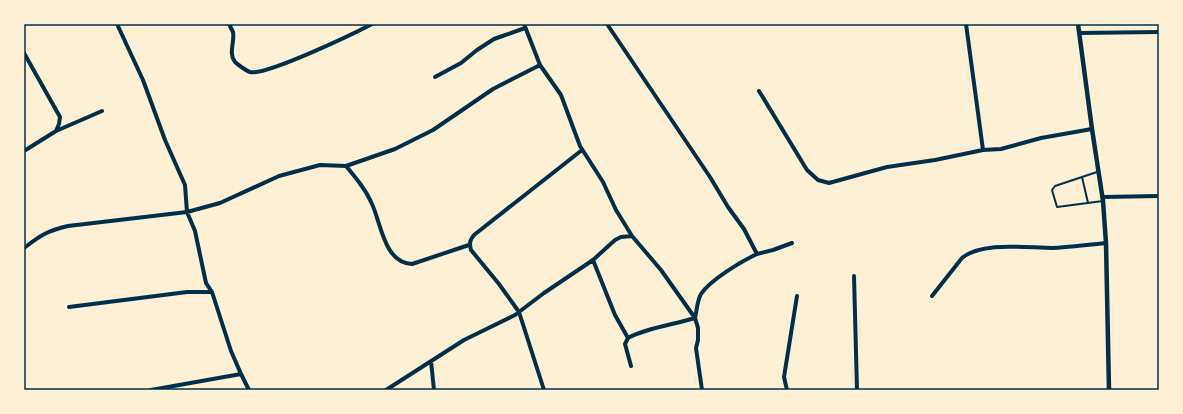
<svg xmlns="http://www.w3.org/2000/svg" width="1183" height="414" viewBox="0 0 1183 414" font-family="Manrope,sans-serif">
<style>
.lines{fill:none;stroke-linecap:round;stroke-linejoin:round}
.service{stroke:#003049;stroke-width:2}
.minor{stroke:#003049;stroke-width:4}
.tertiary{stroke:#003049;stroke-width:4.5}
.neatline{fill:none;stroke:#003049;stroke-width:1.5}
</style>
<rect width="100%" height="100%" fill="#fdf0d5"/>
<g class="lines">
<path class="service" d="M 1097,172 L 1055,186 L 1052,190 L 1057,207 L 1103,201
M 1082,177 L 1088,203"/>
<path class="minor" d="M 117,24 L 143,80 L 165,140 L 185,185 L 187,212 L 195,231 L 206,283 L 212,292 L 231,351 L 241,374 L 249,390
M 229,24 C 230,26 232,30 233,32 C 235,42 228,53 235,62 C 238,65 247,71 250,72 C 266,76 355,33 372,24
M 524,24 L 540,65 L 561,95 L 580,146 L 603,182 L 616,210 L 632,236 L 661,270 L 695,318 L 698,328 L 698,340 L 696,348 L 702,390
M 607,24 L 710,177 L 728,207 L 744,229 L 757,254 C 742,261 710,280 701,294 C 697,301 697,310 695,318 C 673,325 649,327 628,338 L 625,344 L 631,366
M 966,24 L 983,150
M 1079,33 L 1159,32
M 24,53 L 60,117 L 59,124 L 56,131 L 24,151
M 435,77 L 461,63 L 477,50 L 494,39 L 525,28
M 759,91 L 807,170 L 818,180 L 829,183 L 887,167 L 935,160 L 983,150 L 1001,149 L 1041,138 L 1092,129
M 56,131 L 102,111
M 346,166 C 356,178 366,190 372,204 C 381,223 384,263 412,264 L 469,245
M 1103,197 L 1159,196
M 24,248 C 41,235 47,231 68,226 L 187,212 L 220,203 L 279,176 L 320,165 L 346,166 L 395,149 L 433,130 L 493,89 L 540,65
M 757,254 L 773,250 L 792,243
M 593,260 L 615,315 L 628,338
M 854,276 L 857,390
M 932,296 L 962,258 C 982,241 1027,248 1053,248 C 1070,247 1088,245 1106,243
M 69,307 L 187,292 L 212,292
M 431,361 L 434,390
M 151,390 L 241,374
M 386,390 L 464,340 L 515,315 L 544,293 L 593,260 L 615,240 L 621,237 L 632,236
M 544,390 L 519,312 L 499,284 L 471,250 C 469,243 470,240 474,235 L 582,150
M 787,390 L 784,377 L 797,296"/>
<path class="tertiary" d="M 1078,24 L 1092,129 L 1103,201 L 1106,243 L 1109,390"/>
</g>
<rect width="1183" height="414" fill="none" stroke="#fdf0d5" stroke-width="50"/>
<rect x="25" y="25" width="1133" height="364" class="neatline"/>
</svg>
